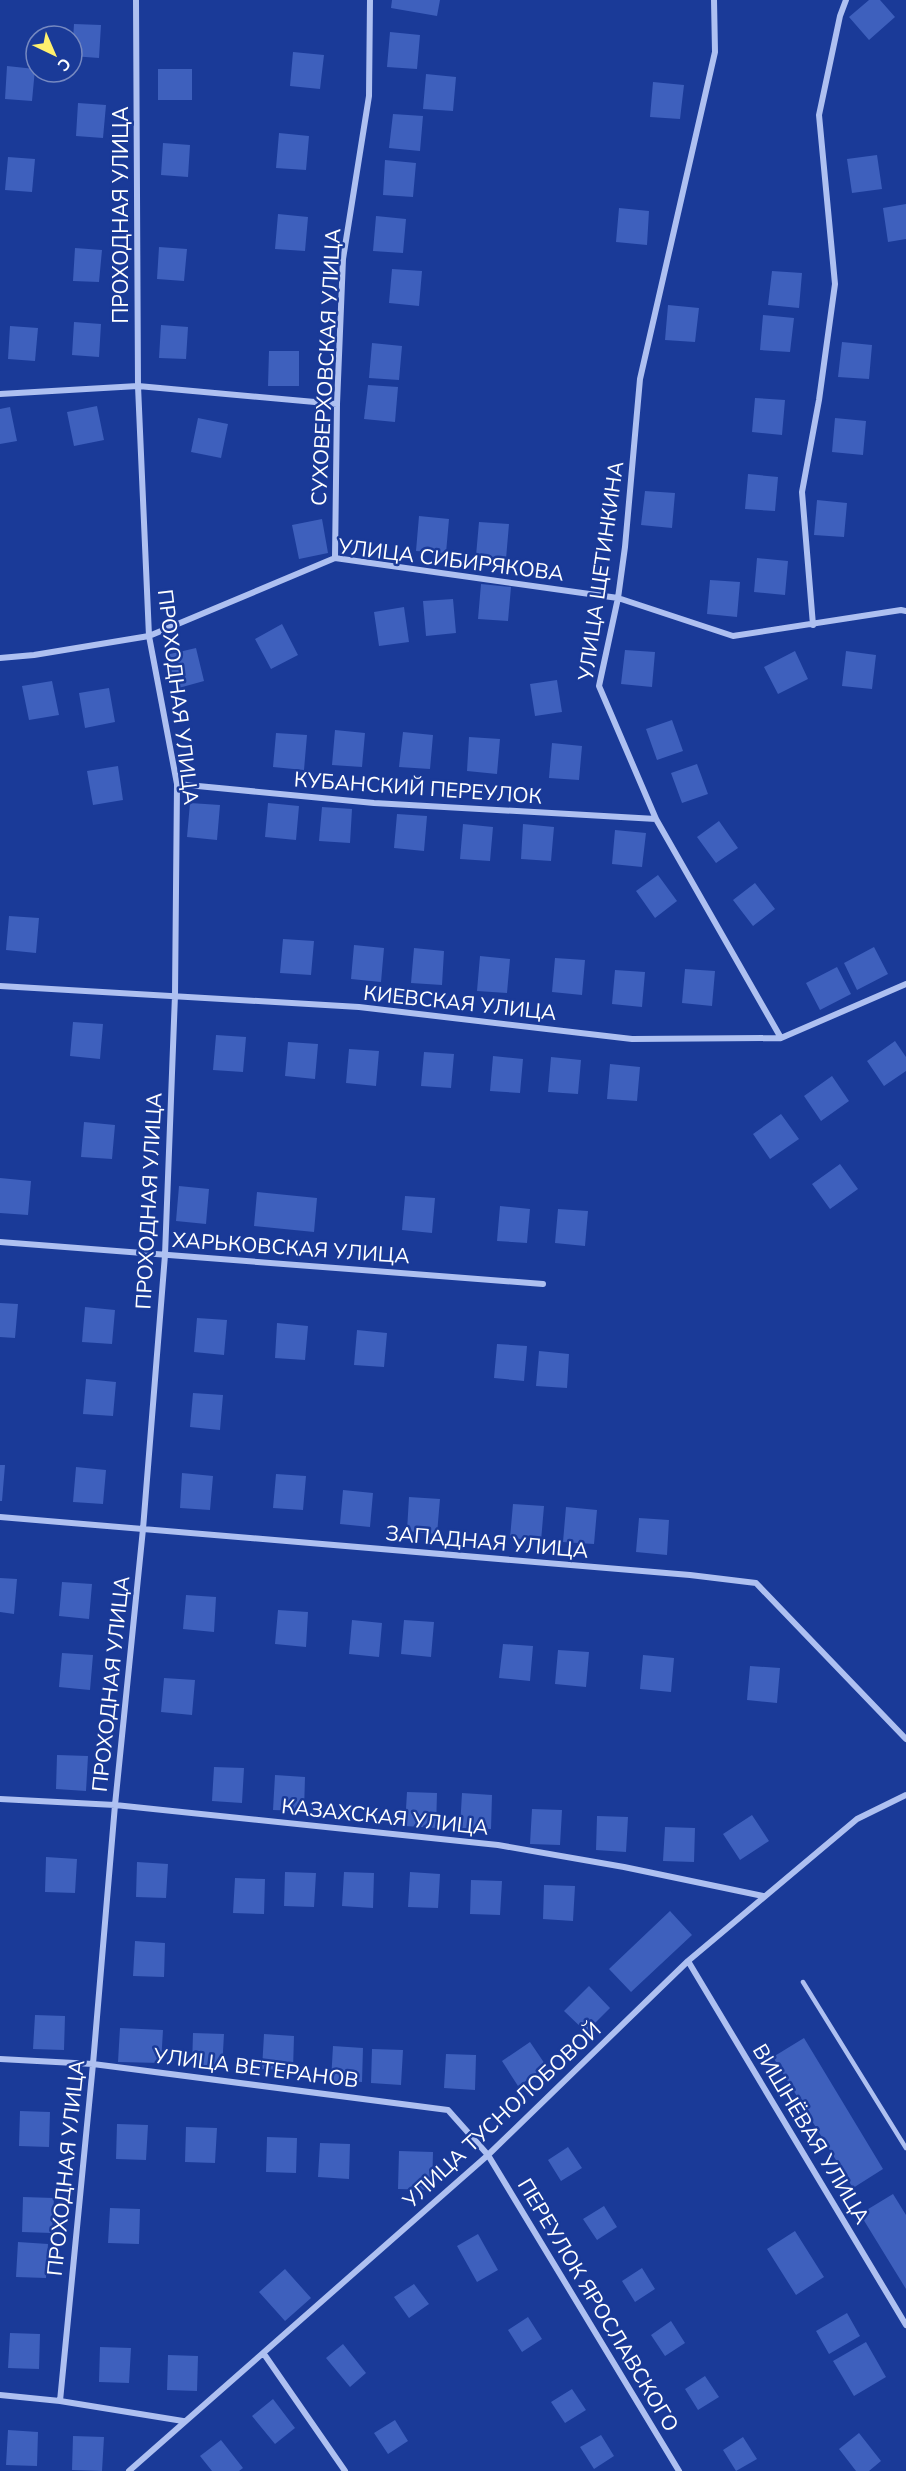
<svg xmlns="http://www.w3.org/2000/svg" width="906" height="2471" viewBox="0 0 906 2471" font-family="'Nunito Sans',sans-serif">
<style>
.building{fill:#3e60bd}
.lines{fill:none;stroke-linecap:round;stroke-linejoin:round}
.service{stroke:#aec0f1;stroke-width:4.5}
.minor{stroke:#aec0f1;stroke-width:6}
.labels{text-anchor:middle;stroke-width:5;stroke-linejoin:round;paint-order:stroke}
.street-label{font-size:21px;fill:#fff;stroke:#1a3a98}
</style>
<rect width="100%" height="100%" fill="#1a3a98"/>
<path class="building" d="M 392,0 L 440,0 L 437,16 L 391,8 Z
M 869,0 L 880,0 L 895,17 L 869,40 L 849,17 Z
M 74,24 L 101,25 L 99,58 L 72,56 Z
M 390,32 L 420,35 L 417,69 L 387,67 Z
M 293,52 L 324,55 L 320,89 L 290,86 Z
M 7,66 L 35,69 L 32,101 L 5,99 Z
M 158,69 L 192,69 L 192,100 L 158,100 Z
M 426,74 L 456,77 L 453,111 L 423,109 Z
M 653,82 L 684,85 L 680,119 L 650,117 Z
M 78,103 L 106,105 L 103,138 L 76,136 Z
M 393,114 L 423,116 L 420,151 L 389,148 Z
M 279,133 L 309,136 L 306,170 L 276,168 Z
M 163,143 L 190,145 L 188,177 L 161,175 Z
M 877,155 L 882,189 L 852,193 L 847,159 Z
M 8,157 L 35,159 L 32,192 L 5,190 Z
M 385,160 L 416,163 L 413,197 L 383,195 Z
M 906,204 L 906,239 L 888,242 L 883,208 Z
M 619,208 L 649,211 L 647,245 L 616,242 Z
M 278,214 L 308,217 L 305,251 L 275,249 Z
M 376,216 L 406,219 L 403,253 L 373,251 Z
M 159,247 L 187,249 L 184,281 L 157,279 Z
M 75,248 L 102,250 L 99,282 L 73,281 Z
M 392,269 L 422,271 L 419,306 L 389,303 Z
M 772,271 L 802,273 L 799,308 L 768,305 Z
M 668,305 L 699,308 L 695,342 L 665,340 Z
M 763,315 L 794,318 L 790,352 L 760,350 Z
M 74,322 L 101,324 L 99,357 L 72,355 Z
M 161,325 L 188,327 L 186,359 L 159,358 Z
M 10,326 L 38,328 L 35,361 L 8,359 Z
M 842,342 L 872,345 L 869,379 L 838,377 Z
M 372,343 L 402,346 L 399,380 L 369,378 Z
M 269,351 L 299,351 L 299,386 L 268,386 Z
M 368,385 L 398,387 L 395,422 L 364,419 Z
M 755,398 L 785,400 L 782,435 L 752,432 Z
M 97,406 L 104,440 L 74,446 L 67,412 Z
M 10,407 L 17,441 L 0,444 L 0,409 Z
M 198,418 L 228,424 L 221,458 L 191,452 Z
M 835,418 L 866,421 L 863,455 L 832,452 Z
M 748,474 L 778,477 L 775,511 L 745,509 Z
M 645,491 L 675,493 L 672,528 L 641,525 Z
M 817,500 L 847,503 L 844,537 L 814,535 Z
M 419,516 L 449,519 L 446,553 L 416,551 Z
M 322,519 L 328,553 L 299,559 L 292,525 Z
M 479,522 L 509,524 L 506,559 L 476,556 Z
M 757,558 L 788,561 L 785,595 L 754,592 Z
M 710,580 L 740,582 L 737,617 L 707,614 Z
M 481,584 L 511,587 L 508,621 L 478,619 Z
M 453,599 L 456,633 L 426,636 L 423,601 Z
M 404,607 L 409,642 L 379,646 L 374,612 Z
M 282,624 L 298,655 L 271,669 L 255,639 Z
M 196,648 L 204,681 L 175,689 L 166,655 Z
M 625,650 L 655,652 L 652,687 L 621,684 Z
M 795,651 L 808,679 L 778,694 L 764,667 Z
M 846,651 L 876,655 L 872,689 L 842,686 Z
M 557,680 L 562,712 L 535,716 L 530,684 Z
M 52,681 L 59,715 L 29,720 L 22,686 Z
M 109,688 L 115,722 L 85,728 L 79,693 Z
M 672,720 L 683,751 L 657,760 L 646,729 Z
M 335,730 L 365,733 L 362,767 L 332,765 Z
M 403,732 L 433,735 L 430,769 L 399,767 Z
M 276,733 L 307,735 L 304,770 L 273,767 Z
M 469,737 L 500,739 L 497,774 L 467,771 Z
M 552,743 L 582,746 L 579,780 L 549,778 Z
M 697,764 L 708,794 L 682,803 L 671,773 Z
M 118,766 L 123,800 L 93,805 L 87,771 Z
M 190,803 L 220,805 L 217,840 L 187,837 Z
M 268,803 L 299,806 L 296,840 L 265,837 Z
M 322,807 L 352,809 L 350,843 L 319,841 Z
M 397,814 L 427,816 L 424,851 L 394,848 Z
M 719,821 L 738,848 L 716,863 L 697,837 Z
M 463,824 L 493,827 L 490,861 L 460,859 Z
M 523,824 L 554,827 L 551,861 L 521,859 Z
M 615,830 L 646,833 L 642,867 L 612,864 Z
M 658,875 L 677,901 L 655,918 L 636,891 Z
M 755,883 L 775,909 L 753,926 L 733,900 Z
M 9,916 L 39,918 L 36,953 L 6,950 Z
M 283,939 L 314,941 L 311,975 L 280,973 Z
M 354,945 L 384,948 L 381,982 L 351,979 Z
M 874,947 L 888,974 L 857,990 L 844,963 Z
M 414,948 L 444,951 L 442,985 L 411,983 Z
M 480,956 L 510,959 L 507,993 L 477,991 Z
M 555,958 L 585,960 L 582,995 L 552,992 Z
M 837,967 L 851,994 L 820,1010 L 806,983 Z
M 685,969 L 715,971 L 712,1006 L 682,1003 Z
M 615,970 L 645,972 L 642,1007 L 612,1004 Z
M 73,1022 L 103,1024 L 100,1059 L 70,1056 Z
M 216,1035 L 246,1037 L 243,1072 L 213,1070 Z
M 895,1041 L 906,1057 L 906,1071 L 884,1086 L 867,1061 Z
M 288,1042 L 318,1044 L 315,1079 L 285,1076 Z
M 349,1049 L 379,1051 L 376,1086 L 346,1083 Z
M 424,1052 L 454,1054 L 451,1088 L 421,1086 Z
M 493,1056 L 523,1059 L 520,1093 L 490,1091 Z
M 551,1057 L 581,1060 L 578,1094 L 548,1092 Z
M 610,1064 L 640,1067 L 637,1101 L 607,1099 Z
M 832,1076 L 849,1101 L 821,1121 L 804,1096 Z
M 781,1114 L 799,1139 L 770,1159 L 753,1134 Z
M 84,1122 L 115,1125 L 112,1159 L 81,1157 Z
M 840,1164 L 858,1189 L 830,1209 L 812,1184 Z
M 0,1178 L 31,1181 L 28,1215 L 0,1213 Z
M 179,1186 L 209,1189 L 206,1224 L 176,1221 Z
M 257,1192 L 317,1198 L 314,1232 L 254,1226 Z
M 405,1196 L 435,1198 L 432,1233 L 402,1230 Z
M 500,1206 L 530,1209 L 527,1243 L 497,1241 Z
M 558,1209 L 588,1211 L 585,1246 L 555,1243 Z
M 0,1303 L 18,1304 L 15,1338 L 0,1337 Z
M 85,1307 L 115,1310 L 112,1344 L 82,1342 Z
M 197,1318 L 227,1320 L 224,1355 L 194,1352 Z
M 277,1323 L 308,1326 L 305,1360 L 275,1358 Z
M 357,1330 L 387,1333 L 384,1367 L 354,1365 Z
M 497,1344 L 527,1346 L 524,1381 L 494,1378 Z
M 539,1351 L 569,1354 L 567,1388 L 536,1386 Z
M 86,1379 L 116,1382 L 113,1416 L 83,1414 Z
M 193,1393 L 223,1395 L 220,1430 L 190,1427 Z
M 0,1465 L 5,1465 L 2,1501 L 0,1501 Z
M 76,1467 L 106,1470 L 103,1504 L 73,1502 Z
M 182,1473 L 213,1476 L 210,1510 L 180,1508 Z
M 276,1474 L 306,1476 L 303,1510 L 273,1508 Z
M 343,1490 L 373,1493 L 370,1527 L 340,1524 Z
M 409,1497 L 440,1499 L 437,1534 L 407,1531 Z
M 513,1504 L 544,1506 L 541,1541 L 510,1538 Z
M 566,1507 L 597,1510 L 594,1544 L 563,1542 Z
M 639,1518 L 669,1520 L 667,1555 L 636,1552 Z
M 0,1578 L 17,1579 L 14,1614 L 0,1612 Z
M 62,1582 L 92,1584 L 89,1619 L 59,1616 Z
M 186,1595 L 216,1597 L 214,1632 L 183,1629 Z
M 278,1610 L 308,1612 L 306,1647 L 275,1644 Z
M 352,1620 L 382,1623 L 379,1657 L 349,1654 Z
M 404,1620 L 434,1622 L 431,1657 L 401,1654 Z
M 503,1644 L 533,1646 L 530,1681 L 499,1678 Z
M 558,1650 L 589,1652 L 586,1687 L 555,1684 Z
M 62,1653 L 93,1655 L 90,1690 L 59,1687 Z
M 643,1655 L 674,1658 L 671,1692 L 640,1689 Z
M 750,1666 L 780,1668 L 777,1703 L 747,1700 Z
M 164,1678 L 195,1680 L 192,1715 L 161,1712 Z
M 57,1755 L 88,1756 L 86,1791 L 56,1789 Z
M 214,1767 L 244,1768 L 242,1803 L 212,1801 Z
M 275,1775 L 305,1777 L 304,1811 L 273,1810 Z
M 407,1792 L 437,1793 L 436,1828 L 405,1826 Z
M 462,1793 L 492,1795 L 491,1829 L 460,1828 Z
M 532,1809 L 562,1810 L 560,1845 L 530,1844 Z
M 752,1815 L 769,1841 L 740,1860 L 723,1834 Z
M 597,1816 L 628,1817 L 626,1852 L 596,1850 Z
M 665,1827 L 695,1828 L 694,1862 L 663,1861 Z
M 46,1857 L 77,1859 L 75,1893 L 45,1892 Z
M 137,1862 L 168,1864 L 166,1898 L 136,1897 Z
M 285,1872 L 316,1873 L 314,1907 L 284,1906 Z
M 344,1872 L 374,1873 L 373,1908 L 342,1906 Z
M 410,1872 L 440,1874 L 438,1908 L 408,1907 Z
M 235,1878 L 265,1879 L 264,1914 L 233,1913 Z
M 471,1880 L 502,1881 L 500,1915 L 470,1914 Z
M 544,1885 L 575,1886 L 573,1921 L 543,1919 Z
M 670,1911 L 692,1935 L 631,1992 L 609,1969 Z
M 135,1941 L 165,1943 L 164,1977 L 133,1976 Z
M 589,1986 L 610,2008 L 586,2032 L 564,2011 Z
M 35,2015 L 65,2016 L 64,2050 L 33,2049 Z
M 120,2028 L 163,2030 L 161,2063 L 118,2062 Z
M 193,2033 L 224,2034 L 222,2069 L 192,2067 Z
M 264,2034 L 294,2036 L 293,2070 L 262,2069 Z
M 804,2038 L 883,2169 L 853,2188 L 773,2057 Z
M 530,2042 L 547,2067 L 518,2086 L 502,2061 Z
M 333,2046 L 363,2048 L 362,2082 L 331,2081 Z
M 372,2049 L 403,2050 L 401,2085 L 371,2083 Z
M 446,2054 L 476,2055 L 475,2090 L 444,2088 Z
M 20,2111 L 50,2112 L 49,2147 L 19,2146 Z
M 117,2124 L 148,2125 L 146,2160 L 116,2159 Z
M 186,2127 L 217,2128 L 215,2163 L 185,2162 Z
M 267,2137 L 297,2138 L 296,2173 L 266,2172 Z
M 320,2143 L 350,2144 L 349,2179 L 318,2177 Z
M 568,2147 L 582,2168 L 561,2181 L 548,2160 Z
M 399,2151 L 433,2152 L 432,2190 L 398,2189 Z
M 893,2194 L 906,2215 L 906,2289 L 860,2214 Z
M 23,2197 L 54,2198 L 52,2233 L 22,2232 Z
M 604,2206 L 617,2227 L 597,2240 L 583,2219 Z
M 110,2208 L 140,2209 L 139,2244 L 108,2243 Z
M 795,2231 L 824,2277 L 796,2295 L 767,2249 Z
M 478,2234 L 498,2270 L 477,2282 L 457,2246 Z
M 18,2242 L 48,2244 L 46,2278 L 16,2277 Z
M 642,2268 L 655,2289 L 635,2302 L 622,2281 Z
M 285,2269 L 311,2298 L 285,2321 L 259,2292 Z
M 414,2284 L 429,2304 L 409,2318 L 394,2297 Z
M 847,2313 L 860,2336 L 829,2354 L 816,2331 Z
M 528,2317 L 542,2339 L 522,2352 L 508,2330 Z
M 671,2321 L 685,2343 L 665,2356 L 651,2335 Z
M 10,2333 L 40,2334 L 39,2369 L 8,2368 Z
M 866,2342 L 886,2377 L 854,2396 L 833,2361 Z
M 343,2344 L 366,2373 L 350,2387 L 326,2358 Z
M 100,2347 L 131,2348 L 129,2383 L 99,2382 Z
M 168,2355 L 198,2356 L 197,2391 L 167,2390 Z
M 705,2376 L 719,2397 L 698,2410 L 685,2389 Z
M 572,2389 L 586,2410 L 565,2423 L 551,2402 Z
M 273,2399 L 295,2428 L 275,2444 L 252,2416 Z
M 395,2420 L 408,2441 L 388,2454 L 374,2433 Z
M 8,2430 L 38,2432 L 37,2466 L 6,2465 Z
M 859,2433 L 881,2461 L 869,2471 L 856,2471 L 839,2449 Z
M 601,2435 L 614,2456 L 594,2469 L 580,2447 Z
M 73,2436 L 104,2437 L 102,2471 L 72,2470 Z
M 743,2437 L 757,2459 L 736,2471 L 723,2450 Z
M 221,2440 L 243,2468 L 239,2471 L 212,2471 L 200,2456 Z"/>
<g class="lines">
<path class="service" d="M 803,1982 L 906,2148"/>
<path class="minor" d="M 714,0 L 715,52 L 640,379 L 625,547 L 618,598 L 599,686 L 656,819 L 781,1038
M 0,394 L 138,386 L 337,404
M 335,558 L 337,404 L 343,259 L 369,96 L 370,0
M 813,625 L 802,492 L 819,400 L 835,284 L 819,115 L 840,16 L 846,0
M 0,658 L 34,655 L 149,636 L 335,558 L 618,598 L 733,636 L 901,610 L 906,611
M 177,784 L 374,803 L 656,819
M 0,986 L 359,1007 L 632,1039 L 781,1038 L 906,984
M 0,1242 L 543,1284
M 0,1517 L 690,1575 L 756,1583 L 906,1739
M 0,1799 L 115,1805 L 498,1845 L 624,1867 L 763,1896
M 688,1961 L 906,2325
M 0,2059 L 93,2064 L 448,2110 L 488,2155 L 679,2471
M 264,2354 L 345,2471
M 0,2395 L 60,2401 L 183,2421
M 60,2401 L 93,2064 L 115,1805 L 143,1529 L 165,1255 L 175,995 L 177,784 L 149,636 L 138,386 L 136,0
M 129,2471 L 488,2155 L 688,1961 L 857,1819 L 906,1795"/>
</g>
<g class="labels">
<g class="street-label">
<text transform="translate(121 215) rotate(-90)" y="7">ПРОХОДНАЯ УЛИЦА</text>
<text transform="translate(326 367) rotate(-87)" y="7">СУХОВЕРХОВСКАЯ УЛИЦА</text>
<text transform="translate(451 560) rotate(7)" y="7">УЛИЦА СИБИРЯКОВА</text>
<text transform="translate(601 571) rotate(-82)" y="7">УЛИЦА ЩЕТИНКИНА</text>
<text transform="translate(178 697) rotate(83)" y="7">ПРОХОДНАЯ УЛИЦА</text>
<text transform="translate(418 788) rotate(4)" y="7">КУБАНСКИЙ ПЕРЕУЛОК</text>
<text transform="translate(460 1003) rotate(6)" y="7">КИЕВСКАЯ УЛИЦА</text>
<text transform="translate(149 1201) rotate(-87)" y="7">ПРОХОДНАЯ УЛИЦА</text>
<text transform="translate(291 1248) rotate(4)" y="7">ХАРЬКОВСКАЯ УЛИЦА</text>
<text transform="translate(487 1542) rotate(5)" y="7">ЗАПАДНАЯ УЛИЦА</text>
<text transform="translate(111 1684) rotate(-84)" y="7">ПРОХОДНАЯ УЛИЦА</text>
<text transform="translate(385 1817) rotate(6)" y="7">КАЗАХСКАЯ УЛИЦА</text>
<text transform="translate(256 2068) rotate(7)" y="7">УЛИЦА ВЕТЕРАНОВ</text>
<text transform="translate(502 2115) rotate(-43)" y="7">УЛИЦА ТУСНОЛОБОВОЙ</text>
<text transform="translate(811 2134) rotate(59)" y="7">ВИШНЁВАЯ УЛИЦА</text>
<text transform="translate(66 2168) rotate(-84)" y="7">ПРОХОДНАЯ УЛИЦА</text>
<text transform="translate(598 2305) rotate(59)" y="7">ПЕРЕУЛОК ЯРОСЛАВСКОГО</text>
</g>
</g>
<g transform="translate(54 54) rotate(136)"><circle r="28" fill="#1a3a98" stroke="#7689c1" stroke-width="1.5"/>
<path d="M0-4.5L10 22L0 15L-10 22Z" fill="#fff06e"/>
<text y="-9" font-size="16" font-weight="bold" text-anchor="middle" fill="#ffffff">С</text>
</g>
</svg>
